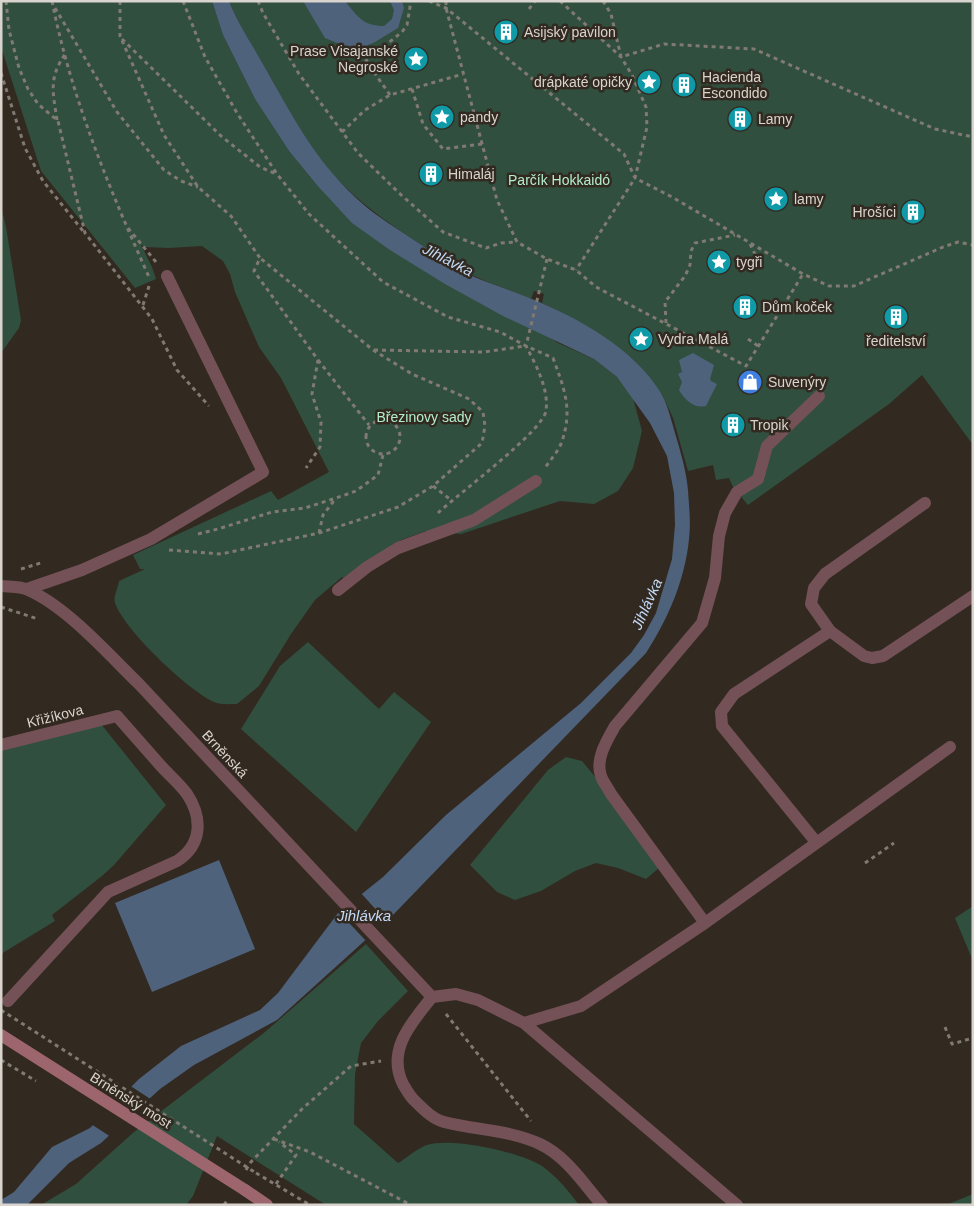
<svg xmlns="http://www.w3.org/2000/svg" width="974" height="1206" viewBox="0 0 974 1206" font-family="Arial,sans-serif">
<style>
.green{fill:#304f3e}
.water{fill:#4f627b}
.pier{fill:#322921}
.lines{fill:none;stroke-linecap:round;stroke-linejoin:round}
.path{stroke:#817a73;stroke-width:3;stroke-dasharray:4 4;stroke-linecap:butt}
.lane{stroke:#745157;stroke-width:12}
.street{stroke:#745157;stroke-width:12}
.secondary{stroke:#9d666f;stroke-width:12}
.path-bridge{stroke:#817a73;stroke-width:3;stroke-dasharray:4 4;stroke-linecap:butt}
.secondary-bridge{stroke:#9d666f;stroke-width:12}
.labels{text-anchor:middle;stroke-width:5;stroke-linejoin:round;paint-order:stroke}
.poi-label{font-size:14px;fill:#dad4ce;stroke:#322921;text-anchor:start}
.park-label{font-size:14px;fill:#b2eecc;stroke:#322921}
.street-label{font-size:14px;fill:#dad4ce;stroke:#322921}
.water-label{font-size:15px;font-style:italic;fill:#c3d9f6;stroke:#322921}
</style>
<rect width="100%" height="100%" fill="#322921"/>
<path class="green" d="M 1,1 L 212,1 L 223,35 L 255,99 L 289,151 L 316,184 L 558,343 L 594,359 L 617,377 L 633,398 L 642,431 L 633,468 L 618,491 L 594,504 L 560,501 L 461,534 L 426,531 L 401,540 L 344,579 L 342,577 L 315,600 L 291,634 L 259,686 L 237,704 C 230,704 220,705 214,702 C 188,690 125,631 115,603 C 113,597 118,588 119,581 L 145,569 L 140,569 L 133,555 L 271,491 L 278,500 L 329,472 L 281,378 L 259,347 L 235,292 L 230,274 L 223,261 L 202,246 L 168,248 L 145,247 L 141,245 L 152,267 L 156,279 L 135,288 L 41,171 L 1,47 Z
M 229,1 L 973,1 L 973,445 L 922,375 L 889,404 L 748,505 L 733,487 L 729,478 L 716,480 L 713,465 L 688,471 L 673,418 L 662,394 L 568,316 L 542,303 L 544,294 L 534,291 L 531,299 C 511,291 491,284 472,275 C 452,266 434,253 417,242 C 379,217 345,192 317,156 C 297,129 283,100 267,71 C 254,48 239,26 229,1 Z
M 1,206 L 6,227 L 21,320 L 19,328 L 1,353 Z
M 308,642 L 379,709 L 394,692 L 431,722 L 356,832 L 241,729 L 280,666 Z
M 101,724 L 166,805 L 114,865 L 102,876 L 52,915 L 55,921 L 1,954 L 1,750 Z
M 566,757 L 582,761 L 597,779 L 659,868 L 646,879 L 618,868 L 596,863 L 575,871 L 541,891 L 515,900 L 497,892 L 470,865 L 548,770 Z
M 973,906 L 973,961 L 955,918 Z
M 366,944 L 408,991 L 378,1021 L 361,1043 L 355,1074 L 354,1124 L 398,1163 C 407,1158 417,1148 427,1145 C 452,1137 520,1152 542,1166 C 557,1177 568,1190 579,1205 L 326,1205 L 217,1136 L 193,1196 L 186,1205 L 41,1205 L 76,1184 L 134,1132 L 265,1032 Z
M 973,1194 L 973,1205 L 946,1205 Z"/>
<path class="water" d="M 212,1 L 229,1 C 239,26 254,47 267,71 C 296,123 318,165 364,205 C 378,217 395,227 411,238 C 430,251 450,264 470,275 C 490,284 511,290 532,299 C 580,319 633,348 661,393 C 667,403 670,416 673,426 C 679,447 686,468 688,490 C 689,506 691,523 689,539 C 685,580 668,619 646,653 L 392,916 L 277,1020 L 194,1065 L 160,1089 L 101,1143 L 69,1163 L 27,1205 L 1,1205 L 1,1200 L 14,1192 L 52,1147 L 90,1128 L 139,1079 L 181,1046 L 260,1010 L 278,993 L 338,913 L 383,877 L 446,815 L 581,703 L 631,653 L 644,635 L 656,613 L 672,559 L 675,525 L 674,493 L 667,456 L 650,423 L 617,377 L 594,359 L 503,316 L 445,284 L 390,250 L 352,223 L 316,184 L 289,151 L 255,99 L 223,35 Z
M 303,1 L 345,1 C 358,17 363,26 384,26 L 392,19 L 394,10 L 390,1 L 402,1 L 404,8 L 398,28 L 375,42 L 359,49 L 345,46 L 325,38 Z
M 693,353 L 714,365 L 710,379 L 711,381 L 717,384 L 706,406 C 694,409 685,400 679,390 L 682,382 L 678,374 L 682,372 L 679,360 Z
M 219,860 L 255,949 L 152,992 L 115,903 Z"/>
<path class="pier" d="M 360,892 L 388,923 L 367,942 L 337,910 Z
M 129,1085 L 152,1100 L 111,1137 L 91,1124 Z"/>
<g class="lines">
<path class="path" d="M 6,1 L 9,30 L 19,68 L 28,89 L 38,104 L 58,121 L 85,233 L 152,319 L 177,370 L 209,406
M 52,1 C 71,97 109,188 149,277
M 120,1 L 120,36 L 164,135 L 198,187 L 231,216 L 260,258 L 254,271 L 318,360 L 312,394 L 321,422 L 320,447 L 306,468
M 183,1 L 205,57 L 237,113 L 277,174 L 309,214 L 383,282 L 448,317 L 500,332 L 526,346 L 553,358 C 564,388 573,409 562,441 C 559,451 550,460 545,468
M 258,1 L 263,13 L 299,74 L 358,153 L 399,193 L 443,232 L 486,248 L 501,243 L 517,242
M 429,1 L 446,8 L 624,154 L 635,178 L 672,197 L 803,274 L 829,286 L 854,286 L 943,247 L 958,242 L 973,245
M 446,1 L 446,8 L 497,200 L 517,242 L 547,259 L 576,270 L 596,287 L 746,366 L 803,274
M 560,1 L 621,57 L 632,75 L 646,107 L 647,127 L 635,178 L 576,270
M 603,1 L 611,14 L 621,57 L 664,44 L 754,49 L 935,129 L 973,137
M 55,8 L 117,112 L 164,170 L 181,181 L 198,187
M 529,9 L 535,1
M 122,39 L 221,136 L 260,167 L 276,174
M 1,73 L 25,148 L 43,181 L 83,231
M 412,89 L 423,124 L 443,149 L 482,144
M 390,95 L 366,61 L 402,32 L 407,25 L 411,1
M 57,120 C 53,92 48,78 66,53
M 342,132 L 365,110 L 390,95 L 463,74
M 128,228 L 156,262
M 750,244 L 762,268
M 143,305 L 150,283
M 666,323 L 665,302 L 685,276 L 690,265 L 691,251 L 695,243 L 735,235
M 748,339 L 758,346
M 374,350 L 484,352 L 525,346
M 318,360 L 369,425
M366 437a17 17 0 1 1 34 0a17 17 0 1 1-34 0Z
M 433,486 L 451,500
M 438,513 C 458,494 542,432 546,411 C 549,389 536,365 526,346 L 547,259
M 319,533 L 323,515 L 336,498
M 198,534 L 218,529 L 272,512 L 305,508 L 336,498 L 356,491 L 378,475 L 383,455
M 169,550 L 221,554 L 319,533 L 398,507 L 433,486 L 482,443 L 485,426 L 483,412 L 469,399 L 412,374 L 373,350 L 260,258
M 21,569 L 44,562
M 1,607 L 38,619
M 865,863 L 894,843
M 446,1014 L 531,1121
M 945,1027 L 952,1044 L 973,1038
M 274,1139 L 310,1152 L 411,1205
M 246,1170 L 250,1163 L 302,1109 L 351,1066 L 381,1061
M 256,1173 L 310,1205
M 276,1184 L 296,1155 L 279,1142
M 224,1205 L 228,1199"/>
<path class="lane" d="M 925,503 L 825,574 L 814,588 L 811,604 L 830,631 L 864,656 L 872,658 L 883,656 L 973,596
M 338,590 L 367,567 L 398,548 L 474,520 L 536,481
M 1,745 L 117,716 C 131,732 146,749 161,766 C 169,775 180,784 187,794 C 203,818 202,845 177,861 L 108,892 L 8,1001
M 816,842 L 722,726 L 721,712 L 734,694 L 830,631
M 705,923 L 611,794 C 608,788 603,782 601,776 C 595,759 607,740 615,726 L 702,623 L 715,578 L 719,536 L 725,513 L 737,492 L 758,479 L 767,446 L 819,396
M 432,997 L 456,994 L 478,1000 L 524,1023 L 737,1205
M 524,1023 L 581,1006 L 705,923 L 950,747"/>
<path class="street" d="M 1,586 C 9,587 20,586 28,590 C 66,606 109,655 139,684 L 432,997 C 412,1022 386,1050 403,1084 C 407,1091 410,1097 416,1102 C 424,1110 433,1119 444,1122 C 475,1130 510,1130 540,1144 C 566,1156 584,1184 602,1205
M 27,589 L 82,570 L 151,539 L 263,472 L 167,276"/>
<path class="secondary" d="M 245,1190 L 267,1205"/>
<path class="path-bridge" d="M 1,1010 L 256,1173
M 1,1060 L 36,1081"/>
<path class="secondary-bridge" d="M 1,1035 L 245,1190"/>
</g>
<defs>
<symbol id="building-disc" viewBox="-11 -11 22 22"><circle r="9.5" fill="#0f9aa8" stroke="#322921"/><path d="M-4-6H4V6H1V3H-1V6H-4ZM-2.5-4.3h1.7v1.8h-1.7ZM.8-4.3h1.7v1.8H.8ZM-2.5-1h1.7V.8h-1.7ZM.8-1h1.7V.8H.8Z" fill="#fff"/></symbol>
<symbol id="sight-disc" viewBox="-11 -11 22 22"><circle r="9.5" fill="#0f9aa8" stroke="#322921"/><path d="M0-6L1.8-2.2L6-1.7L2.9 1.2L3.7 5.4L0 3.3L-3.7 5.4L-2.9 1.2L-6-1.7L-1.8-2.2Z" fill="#fff"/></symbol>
<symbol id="shop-disc" viewBox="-11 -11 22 22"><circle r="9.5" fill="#3f7fe0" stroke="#322921"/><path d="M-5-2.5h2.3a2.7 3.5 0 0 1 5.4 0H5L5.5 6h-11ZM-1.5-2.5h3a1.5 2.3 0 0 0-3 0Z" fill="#fff"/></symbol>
</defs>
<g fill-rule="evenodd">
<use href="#building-disc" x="492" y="18" width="28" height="28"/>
<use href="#sight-disc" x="402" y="45" width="28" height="28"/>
<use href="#sight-disc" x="635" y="68" width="28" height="28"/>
<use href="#building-disc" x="670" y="71" width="28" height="28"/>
<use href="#sight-disc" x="428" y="103" width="28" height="28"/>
<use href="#building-disc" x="726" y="105" width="28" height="28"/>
<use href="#building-disc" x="417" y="160" width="28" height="28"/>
<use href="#sight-disc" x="762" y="185" width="28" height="28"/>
<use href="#building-disc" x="899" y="198" width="28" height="28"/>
<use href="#sight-disc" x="705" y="248" width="28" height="28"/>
<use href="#building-disc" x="731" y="293" width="28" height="28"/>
<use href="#building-disc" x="882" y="303" width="28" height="28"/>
<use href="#sight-disc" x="627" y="325" width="28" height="28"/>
<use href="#shop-disc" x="736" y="368" width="28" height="28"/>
<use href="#building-disc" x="719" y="411" width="28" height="28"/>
</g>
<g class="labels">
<g class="poi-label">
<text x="524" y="37">Asijský pavilon</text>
<text x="398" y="56" text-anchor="end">Prase Visajanské<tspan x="398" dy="16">Negroské</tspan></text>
<text x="702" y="82">Hacienda<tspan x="702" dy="16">Escondido</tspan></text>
<text x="632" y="87" text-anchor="end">drápkaté opičky</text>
<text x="460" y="122">pandy</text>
<text x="758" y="124">Lamy</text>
<text x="448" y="179">Himaláj</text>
<text x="794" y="204">lamy</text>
<text x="896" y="217" text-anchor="end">Hrošíci</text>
<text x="736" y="267">tygři</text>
<text x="762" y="312">Dům koček</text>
<text x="658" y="344">Vydra Malá</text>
<text x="896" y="346" text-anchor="middle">ředitelství</text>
<text x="768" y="387">Suvenýry</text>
<text x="750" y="430">Tropik</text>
</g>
<g class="park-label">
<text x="559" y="185">Parčík Hokkaidó</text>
<text x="424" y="422">Březinovy sady</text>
</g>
<g class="street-label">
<text transform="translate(55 716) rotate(-14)" y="5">Křižíkova</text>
<text transform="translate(225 754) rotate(47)" y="5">Brněnská</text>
<text transform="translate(131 1100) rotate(32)" y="5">Brněnský most</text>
</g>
<g class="water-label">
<text transform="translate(448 260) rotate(27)" y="5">Jihlávka</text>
<text transform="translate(647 604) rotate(-66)" y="5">Jihlávka</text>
<text x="364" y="921">Jihlávka</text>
</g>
</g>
<rect width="974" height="1206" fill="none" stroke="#dad4ce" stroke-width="5"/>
</svg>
